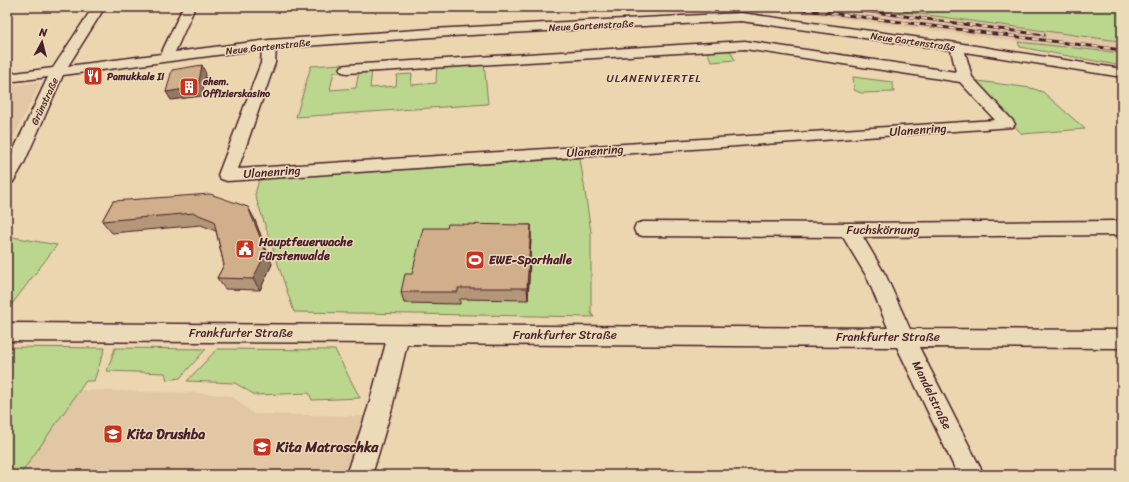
<svg xmlns="http://www.w3.org/2000/svg" width="1129" height="482" viewBox="0 0 1129 482" font-family="Sriracha,sans-serif">
<style>
.built{fill:#e1c7a3}
.green{fill:#bbd68d;stroke:#827a5c}
.lines{fill:none;stroke-linecap:round;stroke-linejoin:round}
.minor-casing{stroke:#4a1f2b;stroke-width:3}
.minor{fill:#ecdbb8;fill-rule:evenodd}
.rail-casing{stroke:#4a1f2b;stroke-width:3}
.rail{stroke:#ecdbb8;stroke-width:2;stroke-dasharray:6;stroke-linecap:butt}
.wall{fill:#b49678;stroke:#4a1f2b}
.shaded-wall{fill:#927a61;stroke:#4a1f2b}
.building{fill:#d1af8b;stroke:#4a1f2b}
.labels{text-anchor:middle;stroke-width:3;stroke-linejoin:round;paint-order:stroke}
.far-street-label{font-size:10px;fill:#4a1f2b;stroke:#ecdbb8}
.far-poi-label{font-size:10px;font-weight:bold;fill:#4a1f2b;stroke:#ecdbb8;text-anchor:start}
.far-neighbourhood-label{font-size:11px;letter-spacing:1px;fill:#4a1f2b;stroke:#ecdbb8}
.street-label{font-size:12px;fill:#4a1f2b;stroke:#ecdbb8}
.poi-label{font-size:12px;font-weight:bold;fill:#4a1f2b;stroke:#ecdbb8;text-anchor:start}
.near-poi-label{font-size:14px;font-weight:bold;fill:#4a1f2b;stroke:#ecdbb8;text-anchor:start}
</style>
<rect width="100%" height="100%" fill="#ecd6b0"/>
<filter id="ink" filterUnits="userSpaceOnUse"><feTurbulence type="fractalNoise" baseFrequency=".025" numOctaves="2"/><feDisplacementMap in="SourceGraphic" scale="8" xChannelSelector="R" yChannelSelector="G"/><feConvolveMatrix kernelMatrix="1 2 1 2 8 2 1 2 1" color-interpolation-filters="sRGB"/></filter>
<g filter="url(#ink)">
<path class="built" d="M 757,7 L 868,7 L 1122,41 L 1122,53 L 1018,42 Z
M 41,82 L 7,150 L 7,86 Z
M 80,390 L 201,393 L 232,396 L 254,414 L 363,416 L 364,419 L 345,475 L 20,475 Z"/>
<path class="green" d="M 868,7 L 1122,7 L 1122,41 L 1119,41 Z
M 1018,42 L 1122,53 L 1122,66 L 1020,47 Z
M 729,49 L 735,60 L 712,62 L 706,50 Z
M 484,63 L 488,104 L 296,117 L 311,66 L 342,64 L 341,72 L 334,72 L 330,90 L 356,88 L 359,70 L 372,70 L 370,88 L 396,86 L 397,75 L 412,74 L 411,85 L 436,83 L 437,65 Z
M 853,77 L 892,82 L 894,92 L 861,93 L 854,90 Z
M 970,80 L 1031,88 L 1043,92 L 1085,129 L 1022,134 Z
M 580,158 L 591,232 L 591,313 L 594,317 L 294,312 L 255,195 L 259,179 Z
M 7,236 L 57,245 L 12,304 L 7,304 Z
M 7,347 L 105,348 L 94,381 L 86,381 L 20,475 L 7,475 Z
M 115,348 L 206,349 L 180,378 L 167,380 L 165,373 L 107,371 Z
M 217,349 L 335,350 L 360,398 L 312,400 L 309,393 L 255,395 L 235,383 L 187,381 Z"/>
<g class="lines">
<defs>
<path id="minor" d="M 93,7 L 105,7 L 68,66 L 161,54 L 183,7 L 195,7 L 175,52 L 269,40 L 432,29 L 741,13 L 957,43 L 1122,69 L 1122,77 L 965,52 L 972,77 L 1013,121 L 1015,124 L 1013,127 L 227,181 L 221,179 L 218,175 L 261,63 L 262,49 L 63,75 L 24,163 L 13,182 L 7,184 L 7,164 L 48,77 L 7,82 L 7,74 L 53,68 ZM 741,21 L 951,50 L 956,72 L 745,41 L 347,65 L 342,66 L 340,69 L 342,72 L 347,73 L 745,49 L 960,82 L 995,120 L 238,169 L 275,63 L 276,48 L 432,37 Z
M 1122,221 L 1122,235 L 863,237 L 886,276 L 910,329 L 1122,330 L 1122,348 L 919,347 L 984,475 L 958,475 L 897,347 L 407,344 L 392,408 L 372,475 L 346,475 L 368,408 L 386,343 L 7,341 L 7,323 L 888,328 L 867,277 L 843,237 L 643,236 L 636,234 L 634,229 L 636,224 L 643,222 L 849,223 Z"/>
</defs>
<use href="#minor" class="minor-casing"/>
<use href="#minor" class="minor"/>
<defs>
<path id="rail" d="M 783,7 L 1122,50
M 838,7 L 1044,35"/>
</defs>
<use href="#rail" class="rail-casing"/>
<use href="#rail" class="rail"/>
</g>
<path class="wall" d="M 113,201 L 254,218 L 272,264 L 260,290 L 225,289 L 217,278 L 224,265 L 216,231 L 201,225 L 112,233 L 102,221 Z
M 531,225 L 531,237 L 528,300 L 460,299 L 460,304 L 404,303 L 401,292 L 412,274 L 447,228 Z"/>
<path class="shaded-wall" d="M 202,65 L 206,74 L 202,96 L 171,100 L 166,92 Z
M 248,207 L 254,218 L 272,264 L 260,290 L 253,279 Z
M 531,225 L 531,237 L 528,300 L 527,288 Z"/>
<path class="building" d="M 202,65 L 198,87 L 166,92 L 172,70 Z
M 210,194 L 248,207 L 266,252 L 253,279 L 217,278 L 224,265 L 214,221 L 194,213 L 102,221 L 113,201 Z
M 448,224 L 531,225 L 527,288 L 458,288 L 458,292 L 401,292 L 405,274 L 412,274 L 423,228 L 447,228 Z"/>
</g>
<defs>
<symbol id="restaurant-square" viewBox="-11 -11 22 22"><rect x="-9" y="-9" width="18" height="18" rx="4" fill="#c8321e" stroke="#ecdbb8"/><path d="M-5-6h1v4h1v-4h1v4h1v-4h1v5L-1.5 .5V6h-2V.5L-5-1ZM5-6V6H3V1.5H1.5Q1.5-4 5-6Z" fill="#fff"/></symbol>
<symbol id="building-square" viewBox="-11 -11 22 22"><rect x="-9" y="-9" width="18" height="18" rx="4" fill="#c8321e" stroke="#ecdbb8"/><path d="M-4-6H4V6H1V3H-1V6H-4ZM-2.5-4.3h1.7v1.8h-1.7ZM.8-4.3h1.7v1.8H.8ZM-2.5-1h1.7V.8h-1.7ZM.8-1h1.7V.8H.8Z" fill="#fff"/></symbol>
<symbol id="civic-square" viewBox="-11 -11 22 22"><rect x="-9" y="-9" width="18" height="18" rx="4" fill="#c8321e" stroke="#ecdbb8"/><path d="M-.6-6.5H3V-4.5H.6V-3L4-1V1h2V6H-6V1h2V-1L-.6-3ZM-1.2 2.5V6h2.4V2.5Z" fill="#fff"/></symbol>
<symbol id="stadium-square" viewBox="-11 -11 22 22"><rect x="-9" y="-9" width="18" height="18" rx="4" fill="#c8321e" stroke="#ecdbb8"/><path d="M0-5a6.5 5 0 1 0 0 10a6.5 5 0 1 0 0-10ZM-3.5-1.8h7v3.6h-7Z" fill="#fff"/></symbol>
<symbol id="school-square" viewBox="-11 -11 22 22"><rect x="-9" y="-9" width="18" height="18" rx="4" fill="#c8321e" stroke="#ecdbb8"/><path d="M0-5L7-2L0 1L-7-2ZM-4 1L0 2.5L4 1V4Q0 6-4 4Z" fill="#fff"/></symbol>
</defs>
<g fill-rule="evenodd">
<use href="#restaurant-square" x="82" y="65" width="22" height="22"/>
<use href="#building-square" x="178" y="76" width="22" height="22"/>
<use href="#civic-square" x="234" y="238" width="22" height="22"/>
<use href="#stadium-square" x="464" y="249" width="22" height="22"/>
<use href="#school-square" x="102" y="423" width="22" height="22"/>
<use href="#school-square" x="251" y="436" width="22" height="22"/>
</g>
<g class="labels">
<g class="far-street-label">
<text transform="translate(591 25) rotate(-3)" y="4">Neue Gartenstraße</text>
<text transform="translate(913 41) rotate(8)" y="4">Neue Gartenstraße</text>
<text transform="translate(268 46) rotate(-6)" y="4">Neue Gartenstraße</text>
<text transform="translate(44 101) rotate(-65)" y="4">Grünstraße</text>
</g>
<g class="far-poi-label">
<text x="107" y="80">Pamukkale II</text>
<text x="203" y="85">ehem.<tspan x="203" dy="12">Offizierskasino</tspan></text>
</g>
<g class="far-neighbourhood-label">
<text x="654" y="82">ULANENVIERTEL</text>
</g>
<g class="street-label">
<text transform="translate(918 130) rotate(-4)" y="4">Ulanenring</text>
<text transform="translate(595 151) rotate(-4)" y="4">Ulanenring</text>
<text transform="translate(272 172) rotate(-4)" y="4">Ulanenring</text>
<text x="883" y="234">Fuchskörnung</text>
<text x="241" y="337">Frankfurter Straße</text>
<text x="565" y="339">Frankfurter Straße</text>
<text x="888" y="341">Frankfurter Straße</text>
<text transform="translate(932 395) rotate(64)" y="4">Mandelstraße</text>
</g>
<g class="poi-label">
<text x="259" y="246">Hauptfeuerwache<tspan x="259" dy="14">Fürstenwalde</tspan></text>
<text x="489" y="264">EWE-Sporthalle</text>
</g>
<g class="near-poi-label">
<text x="127" y="439">Kita Drushba</text>
<text x="276" y="452">Kita Matroschka</text>
</g>
</g>
<rect width="1129" height="482" fill="none" stroke="#ecdbb8" stroke-width="24"/>
<rect x="12" y="12" width="1105" height="458" fill="none" stroke="#4a1f2b" stroke-width="1.5" filter="url(#ink)"/>
<g transform="translate(42 42) rotate(7)" stroke="#ecdbb8" stroke-width="3" paint-order="stroke">
<path d="M0-3L7 15L0 10L-7 15Z" fill="#4a1f2b"/>
<text y="-6" font-size="11" font-weight="bold" text-anchor="middle" fill="#4a1f2b">N</text>
</g>
</svg>
